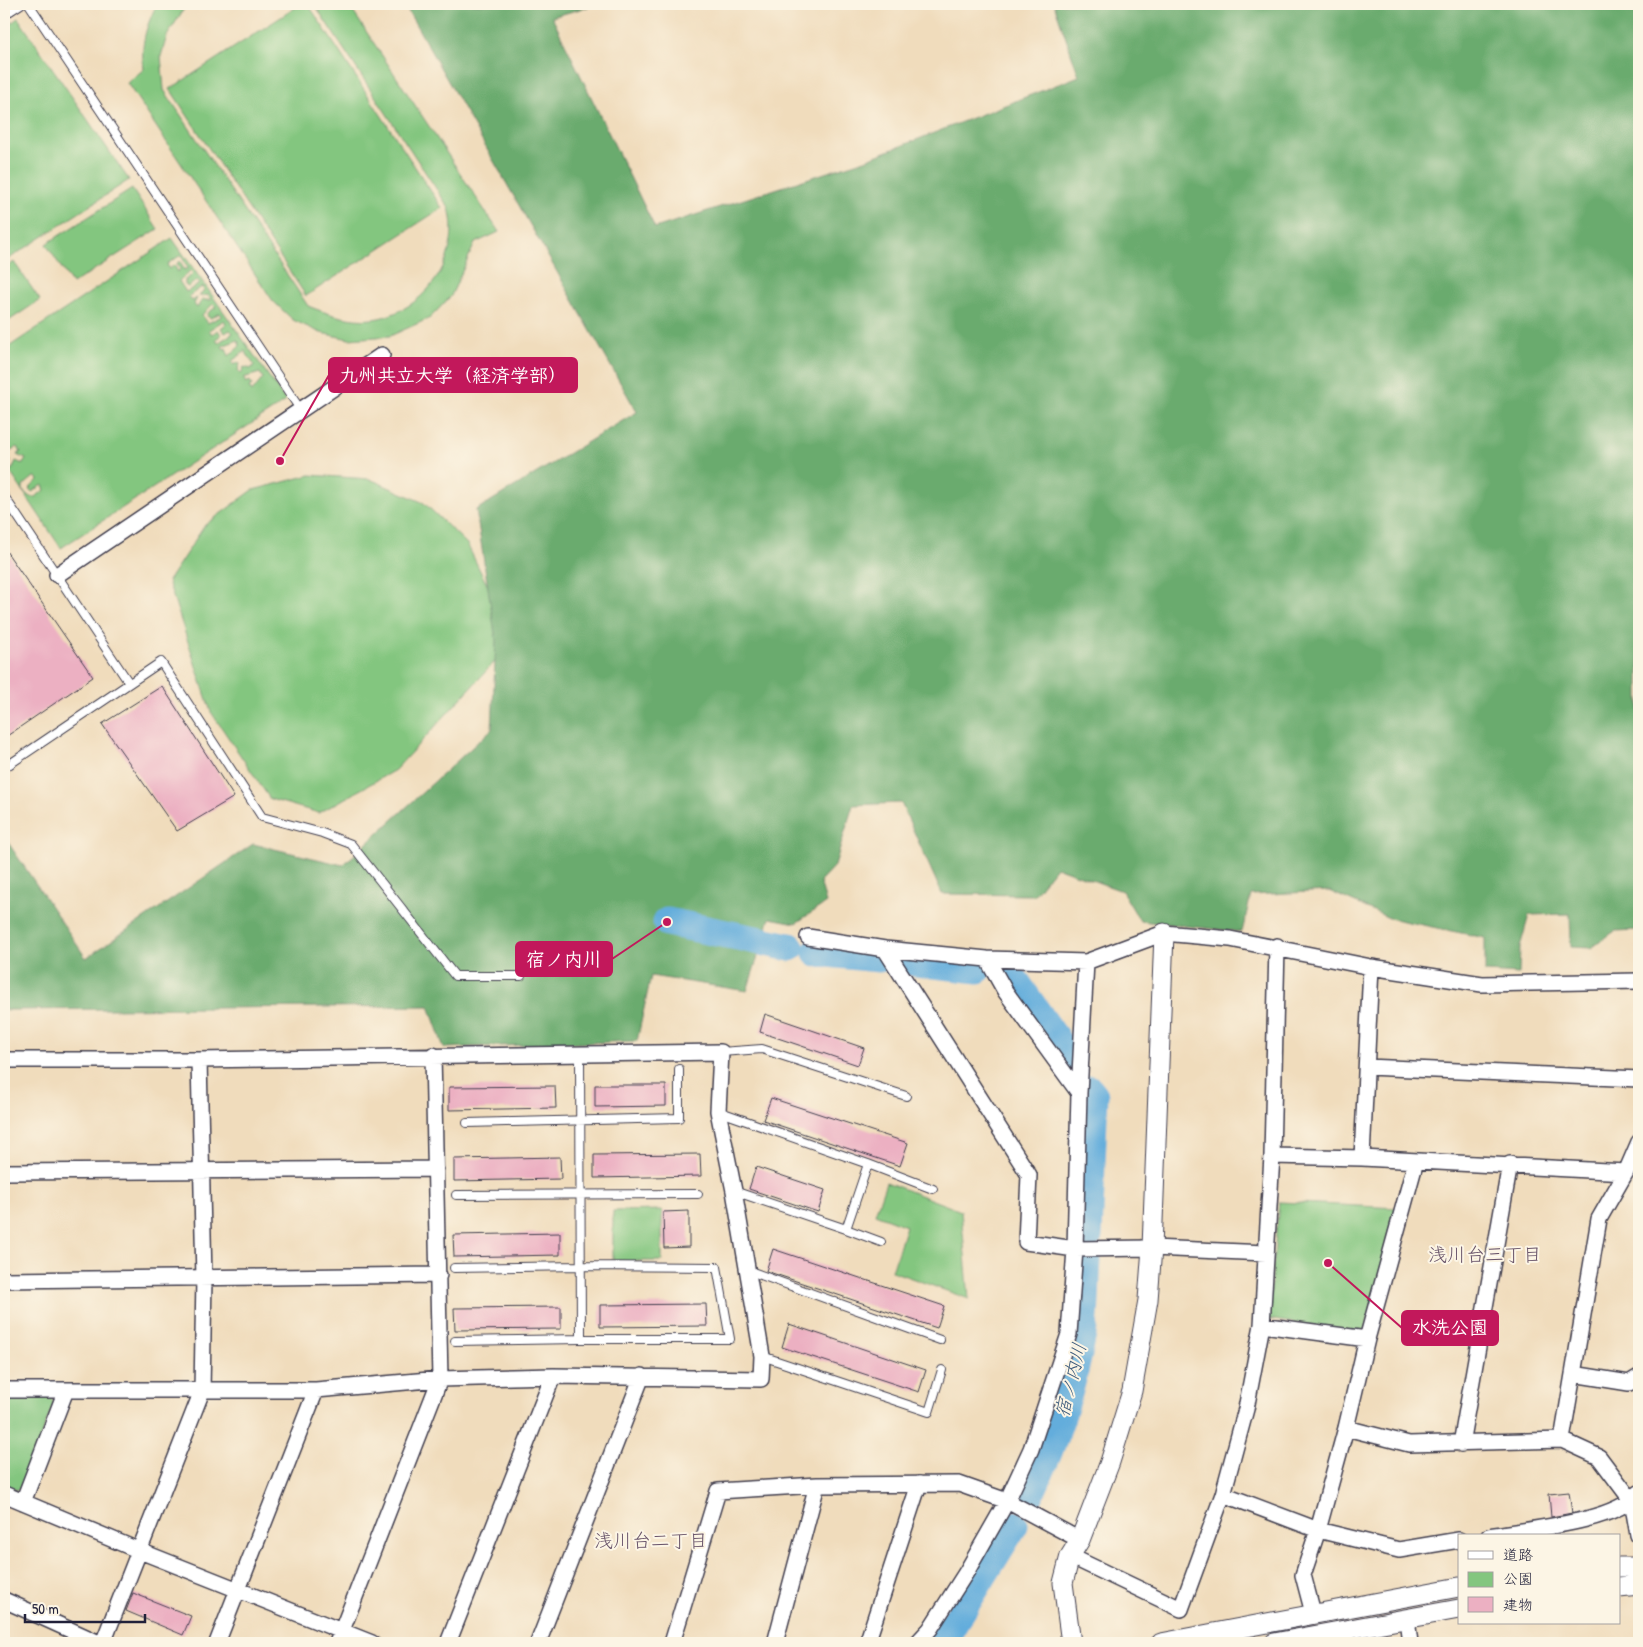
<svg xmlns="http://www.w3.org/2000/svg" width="1643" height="1647" viewBox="0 0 1643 1647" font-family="'Patrick Hand','Klee One',sans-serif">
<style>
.green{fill:#83c67f;stroke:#52745d;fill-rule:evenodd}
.forest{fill:#6aab6e;stroke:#466654}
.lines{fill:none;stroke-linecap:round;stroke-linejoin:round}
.river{stroke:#64addc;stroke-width:29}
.building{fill:#ecb0c2}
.service-casing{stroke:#413e4e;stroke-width:10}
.minor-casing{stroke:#413e4e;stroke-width:18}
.tertiary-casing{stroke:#413e4e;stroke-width:21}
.service{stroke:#fff;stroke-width:8}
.minor{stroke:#fff;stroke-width:15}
.tertiary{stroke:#fff;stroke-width:19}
.labels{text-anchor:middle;stroke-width:4;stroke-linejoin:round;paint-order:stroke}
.neighbourhood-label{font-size:19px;fill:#69546a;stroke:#fcf5e5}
.water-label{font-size:19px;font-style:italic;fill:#3c5a7b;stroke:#fcf5e5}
.leader{fill:none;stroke:#c2185b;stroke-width:2}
.callout-dot{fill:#c2185b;stroke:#fcf5e5;stroke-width:2}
.callout{fill:#c2185b;stroke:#c2185b;stroke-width:2}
.callout-label{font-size:19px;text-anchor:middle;font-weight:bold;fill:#fff}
</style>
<rect width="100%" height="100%" fill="#fcf5e5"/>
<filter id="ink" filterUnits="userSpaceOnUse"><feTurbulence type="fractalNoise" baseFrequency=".02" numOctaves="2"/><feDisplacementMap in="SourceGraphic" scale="10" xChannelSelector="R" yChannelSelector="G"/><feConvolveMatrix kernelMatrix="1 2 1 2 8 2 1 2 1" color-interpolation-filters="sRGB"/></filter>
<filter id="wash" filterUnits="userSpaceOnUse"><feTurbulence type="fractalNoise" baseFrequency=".0096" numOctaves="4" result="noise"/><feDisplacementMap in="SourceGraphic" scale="20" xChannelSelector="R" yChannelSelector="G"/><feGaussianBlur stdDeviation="1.12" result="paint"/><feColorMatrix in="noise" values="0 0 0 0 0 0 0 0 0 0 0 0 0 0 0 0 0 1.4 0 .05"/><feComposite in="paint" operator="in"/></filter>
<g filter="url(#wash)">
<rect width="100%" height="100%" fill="#f0dcbc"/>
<path class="green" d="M 157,4 L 187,4 L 167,36 L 161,56 L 164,90 L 308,306 C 331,315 357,324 383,317 C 429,305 462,255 449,208 L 314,4 L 348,4 L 499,232 L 475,243 L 451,296 L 430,318 L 390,336 L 349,339 L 321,333 L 293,320 L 273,301 L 127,83 L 144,69 C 140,45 146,26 157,4 Z
M 301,4 L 308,4 L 442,208 L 306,296 L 170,89 Z
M 18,18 L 129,180 L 4,262 L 4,28 Z
M 132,189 L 158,229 L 72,284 L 46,244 Z
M 172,238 L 286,401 L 61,548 L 4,463 L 4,460 L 11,461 L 8,467 L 12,470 L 16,461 L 23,464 L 26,459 L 17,455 L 21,452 L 17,447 L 4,456 L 4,433 L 6,433 L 4,429 L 4,350 ZM 181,255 L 188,268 L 184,270 L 180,261 L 177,263 L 180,269 L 178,272 L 174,265 L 169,269 L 167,264 ZM 191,270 L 193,274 L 185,280 L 185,285 L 188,287 L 197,280 L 200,284 L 186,292 L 179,281 ZM 203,286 L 204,291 L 199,296 L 208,295 L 211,300 L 202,300 L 197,308 L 194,304 L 197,298 L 192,301 L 189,296 ZM 213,304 L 216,307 L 208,313 L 207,316 L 211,318 L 220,313 L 222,316 L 208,323 L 202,315 ZM 224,320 L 226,324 L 221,328 L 225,333 L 230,330 L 233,333 L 218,343 L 216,339 L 221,335 L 218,330 L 212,334 L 209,330 ZM 238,340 L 240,346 L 229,356 L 226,348 L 224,349 L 222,346 ZM 245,351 L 254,365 L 251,369 L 244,367 L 241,374 L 238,370 L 240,364 L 238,362 L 234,365 L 231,362 ZM 260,373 L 263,378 L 252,392 L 249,387 L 252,385 L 250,381 L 246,383 L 243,378 ZM 35,476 L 38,480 L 29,489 L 32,492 L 43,485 L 45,490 L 35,497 L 30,497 L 23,491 L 23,486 Z
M 14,262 L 40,300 L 4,324 L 4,269 Z
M 310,475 L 370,479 L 424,503 L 467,544 L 493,597 L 500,656 L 395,770 L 319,813 L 270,799 L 211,712 L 168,581 L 205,525 L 253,490 Z
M 886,1182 L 961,1211 L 969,1299 L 892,1271 L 906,1226 L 875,1214 Z
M 1279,1202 L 1399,1208 L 1364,1334 L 1268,1319 Z
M 662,1210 L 662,1261 L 613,1261 L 613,1211 Z
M 4,1395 L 50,1396 L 54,1403 L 21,1487 L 18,1490 L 4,1486 Z"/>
<path class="forest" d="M 404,4 L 598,4 L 552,17 L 655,228 L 865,160 L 1079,76 L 1054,4 L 1639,4 L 1639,930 L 1615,931 L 1591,948 L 1571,947 L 1570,914 L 1529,915 L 1520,947 L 1519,974 L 1485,972 L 1485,938 L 1389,918 L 1329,891 L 1251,895 L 1242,932 L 1140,921 L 1122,891 L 1056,867 L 1034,895 L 942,894 L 901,803 L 853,805 L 835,865 L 820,881 L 826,903 L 796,923 L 770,918 L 747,991 L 651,976 L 637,1041 L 444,1048 L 429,1006 L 4,1010 L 5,838 L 86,958 L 253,844 L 343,865 L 492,729 L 496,640 L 476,510 L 637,412 Z"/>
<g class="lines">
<path class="river" d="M 667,922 L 790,947
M 817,952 L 879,958
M 907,961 L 978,969
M 1009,972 L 1070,1060
M 1088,1236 L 1094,1095 L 1090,1090
M 1030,1494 C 1054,1443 1072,1390 1082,1334 C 1086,1310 1085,1284 1087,1261
M 938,1643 L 949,1631 L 1014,1525"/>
</g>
<g id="blocks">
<path class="building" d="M 4,548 L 93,677 L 4,738 Z
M 162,686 L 234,797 L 177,831 L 102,724 Z
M 765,1014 L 864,1048 L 858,1065 L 760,1032 Z
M 595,1085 L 666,1085 L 666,1106 L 595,1107 Z
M 555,1086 L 556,1108 L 449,1110 L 449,1087 Z
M 771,1098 L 908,1143 L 900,1166 L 763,1120 Z
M 700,1154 L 701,1176 L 594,1178 L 594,1155 Z
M 560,1157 L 561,1179 L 454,1181 L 454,1159 Z
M 756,1167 L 825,1190 L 818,1212 L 749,1189 Z
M 689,1211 L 689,1247 L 664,1248 L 663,1212 Z
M 560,1233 L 560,1255 L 454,1257 L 453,1235 Z
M 773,1249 L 944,1306 L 937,1328 L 766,1271 Z
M 706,1304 L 707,1326 L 600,1327 L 600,1305 Z
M 561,1307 L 561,1329 L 455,1330 L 454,1308 Z
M 789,1324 L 926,1370 L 919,1392 L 782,1347 Z
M 1569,1492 L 1572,1513 L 1551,1517 L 1549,1494 Z
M 133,1593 L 191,1616 L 183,1635 L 126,1611 Z"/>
</g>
</g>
<g filter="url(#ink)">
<use href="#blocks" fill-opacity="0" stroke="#413e4e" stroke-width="1"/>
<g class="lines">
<defs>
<path id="service" d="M 29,4 L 300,409
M 4,15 L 21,4
M 4,496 L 129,683
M 4,768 L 161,662 L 262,817 L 322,833 L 351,844 L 455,976 L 521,976
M 721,1052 L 762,1049 L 906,1096
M 718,1111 L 868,1164 L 846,1229 L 734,1191
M 467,1123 L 679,1118 L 679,1069
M 868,1164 L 933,1189
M 456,1195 L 698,1194
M 846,1229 L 881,1242
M 454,1268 L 580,1266 L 717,1267 L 730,1339 L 581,1339 C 580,1243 580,1148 580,1053
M 747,1270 L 940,1340
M 455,1341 L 581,1339
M 762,1356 L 929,1412 L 942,1370"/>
<path id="minor" d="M 57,575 L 382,355
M 808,937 L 885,949 L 987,959 L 1086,962 L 1164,933 L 1230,939 L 1371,967 L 1482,984 L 1639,981
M 885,949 L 1029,1175 L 1026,1242 L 1075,1249 L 1152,1248 L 1266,1253
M 987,959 L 1005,991 L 1079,1093
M 4,1060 L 199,1060 L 721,1052 L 718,1111 L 734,1191 L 762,1356 L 761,1379 L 553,1376 L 440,1379 L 316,1390 L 4,1390
M 1367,1067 L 1639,1079
M 1272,1156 L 1362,1158 L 1626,1172
M 1362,1158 L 1371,967
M 4,1172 L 436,1169
M 4,1280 L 439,1275
M 1262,1325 L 1367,1339
M 1573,1374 L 1629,1383 L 1639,1377
M 1346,1428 L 1409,1444 L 1562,1440 L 1599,1457 L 1632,1501 L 1638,1535
M 1562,1440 L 1599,1219 L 1626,1172 L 1639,1142
M 1461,1444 L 1510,1164
M 4,1494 L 140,1551 L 372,1643
M 1223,1494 L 1318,1530 L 1399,1550 L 1459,1540
M 23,1502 L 66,1390
M 1489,1536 C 1528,1529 1613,1523 1639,1493
M 1070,1556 L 1181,1609 L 1223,1494 L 1246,1409 L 1262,1325 L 1272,1156 L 1277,946
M 4,1600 L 99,1643
M 1313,1613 L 1303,1575 L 1318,1530 L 1346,1428 L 1367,1339 L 1416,1161
M 1407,1619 L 1410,1643
M 103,1643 L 202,1391 L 204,1278 L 199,1060
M 217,1643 L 316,1390
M 337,1643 L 440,1379 L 433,1055
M 448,1643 L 553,1376
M 538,1643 L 642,1376
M 672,1643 L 718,1491 L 817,1485 L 959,1484 L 1007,1501 L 1080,1540
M 775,1643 L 817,1485
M 867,1643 L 919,1484
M 917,1643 L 930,1629 L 967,1571 L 1007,1501 L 1031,1449 L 1069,1334 L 1075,1249 L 1079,1093 L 1086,962"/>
<path id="tertiary" d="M 1619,1567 L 1639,1567
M 1619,1587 L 1639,1585
M 1071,1643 L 1063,1583 L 1070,1556 L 1080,1540 L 1110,1462 L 1132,1391 L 1148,1300 L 1152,1248 L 1164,933
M 1161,1643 L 1459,1587
M 1274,1643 L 1459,1609"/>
</defs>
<use href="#service" class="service-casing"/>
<use href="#minor" class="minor-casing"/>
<use href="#tertiary" class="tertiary-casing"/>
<use href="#service" class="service"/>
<use href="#minor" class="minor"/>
<use href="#tertiary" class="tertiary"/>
</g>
</g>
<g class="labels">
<g class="neighbourhood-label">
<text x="1485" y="1261">浅川台三丁目</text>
<text x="651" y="1547">浅川台二丁目</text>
</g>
<g class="water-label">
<text transform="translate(1070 1380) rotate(-76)" y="7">宿ノ内川</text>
</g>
</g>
<path class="leader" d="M280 461L329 375M667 922L612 959M1328 1263L1402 1328"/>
<g class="callout-dot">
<circle cx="280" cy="461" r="5"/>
<circle cx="667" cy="922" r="5"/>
<circle cx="1328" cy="1263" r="5"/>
</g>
<g class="callout">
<rect x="329" y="358" width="248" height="34" rx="5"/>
<rect x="516" y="942" width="96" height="34" rx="5"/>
<rect x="1402" y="1311" width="96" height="34" rx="5"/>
</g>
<g class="callout-label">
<text x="453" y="382">九州共立大学（経済学部）</text>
<text x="564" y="966">宿ノ内川</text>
<text x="1450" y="1334">水洗公園</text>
</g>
<rect width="1643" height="1647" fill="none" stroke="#fcf5e5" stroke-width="20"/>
<rect x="1458" y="1534" width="162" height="90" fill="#fcf5e5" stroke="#a5a1a1"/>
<rect x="1468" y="1551" width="25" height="8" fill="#ffffff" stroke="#a5a1a1"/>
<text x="1503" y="1560" font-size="15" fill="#22223b">道路</text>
<rect x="1468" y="1572" width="25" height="15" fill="#83c67f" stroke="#a5a1a1"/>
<text x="1503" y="1584" font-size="15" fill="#22223b">公園</text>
<rect x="1468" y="1597" width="25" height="15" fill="#ecb0c2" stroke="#a5a1a1"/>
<text x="1503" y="1610" font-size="15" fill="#22223b">建物</text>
<path d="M25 1614v8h120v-8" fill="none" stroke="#22223b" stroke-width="2.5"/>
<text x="32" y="1614" font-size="15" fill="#22223b" stroke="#fcf5e5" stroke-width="4" paint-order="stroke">50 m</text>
</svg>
